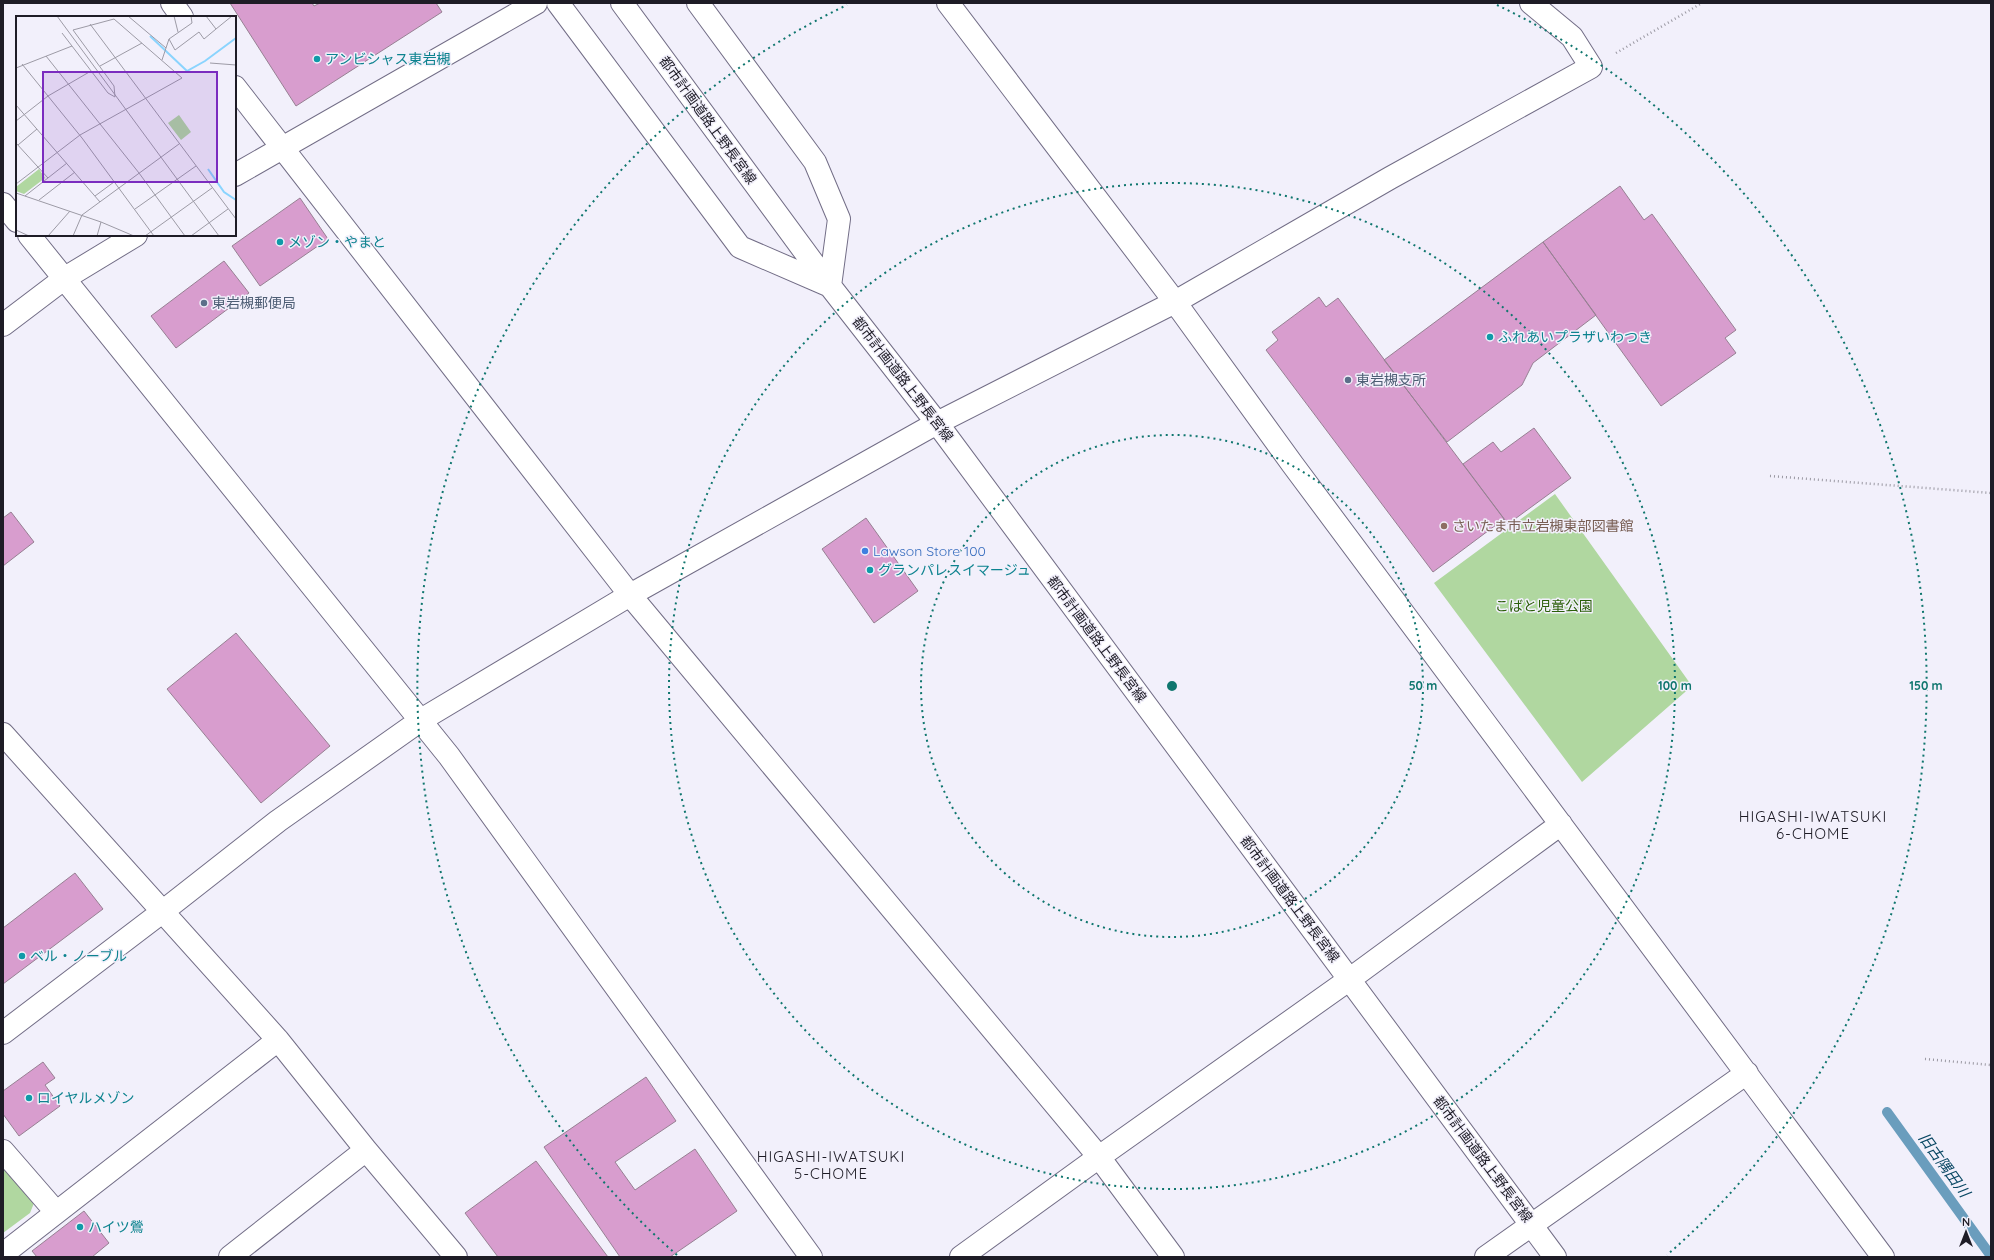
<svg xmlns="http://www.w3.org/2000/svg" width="1994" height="1260" viewBox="0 0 1994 1260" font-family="Quicksand,'Noto Sans JP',sans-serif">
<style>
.green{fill:#b0d7a0}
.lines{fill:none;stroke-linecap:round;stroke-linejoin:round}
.stream{stroke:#6a9dbd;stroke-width:10}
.building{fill:#d89dce;stroke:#978093}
.minor-casing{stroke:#726d86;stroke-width:24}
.path{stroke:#9a98a2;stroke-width:2.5;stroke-dasharray:1 3;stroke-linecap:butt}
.minor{stroke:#fff;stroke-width:22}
.ring{fill:none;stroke:#0f766e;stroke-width:2;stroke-dasharray:2 4}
.culture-dot{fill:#0f9aa8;stroke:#f2f0fb;stroke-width:1.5}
.service-dot{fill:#5c6f8a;stroke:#f2f0fb;stroke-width:1.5}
.education-dot{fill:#8d6e63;stroke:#f2f0fb;stroke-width:1.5}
.shop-dot{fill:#3f7fe0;stroke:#f2f0fb;stroke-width:1.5}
.labels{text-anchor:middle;stroke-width:3;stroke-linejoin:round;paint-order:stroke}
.culture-label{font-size:14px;fill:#0d838f;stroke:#f2f0fb;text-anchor:start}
.street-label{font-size:14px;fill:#1e1c26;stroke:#f2f0fb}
.service-label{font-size:14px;fill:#4e5e75;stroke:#f2f0fb;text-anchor:start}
.education-label{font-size:14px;fill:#785e54;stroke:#f2f0fb;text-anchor:start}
.shop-label{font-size:14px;fill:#366cbe;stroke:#f2f0fb;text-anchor:start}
.park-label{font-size:14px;fill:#2b5f09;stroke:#f2f0fb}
.neighbourhood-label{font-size:15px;letter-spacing:1px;fill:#1e1c26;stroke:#f2f0fb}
.water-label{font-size:15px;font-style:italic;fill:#0a4864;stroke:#f2f0fb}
.inset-river{fill:none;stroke:#8ad4fe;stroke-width:2}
.inset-road{fill:none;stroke:#9d9ba6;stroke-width:1}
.view{fill:#7b2cbf;fill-opacity:0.15;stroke:#7b2cbf;stroke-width:2}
.inset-edge{fill:none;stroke:#1e1c26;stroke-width:2}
.centre{fill:#0f766e;stroke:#f2f0fb;stroke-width:2}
.ring-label{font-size:12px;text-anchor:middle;font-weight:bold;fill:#0f766e;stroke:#f2f0fb;stroke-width:3;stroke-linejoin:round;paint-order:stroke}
</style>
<rect width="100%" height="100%" fill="#f2f0fb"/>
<path class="green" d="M 1555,494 L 1692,686 L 1582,782 L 1434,583 Z
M 3,1163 L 36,1198 L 30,1213 L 3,1233 Z"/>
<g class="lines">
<path class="stream" d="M 1887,1112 L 1991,1256"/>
</g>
<path class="building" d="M 230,3 L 312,3 L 314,6 L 320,3 L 436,3 L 442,12 L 296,106 Z
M 1620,186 L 1644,220 L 1652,214 L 1736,330 L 1725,338 L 1736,353 L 1661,406 L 1543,242 Z
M 300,198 L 328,239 L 260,286 L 232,246 Z
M 1543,242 L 1596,315 L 1533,363 L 1522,385 L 1447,442 L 1384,360 Z
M 224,261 L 249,293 L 176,348 L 151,316 Z
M 1319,297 L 1326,307 L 1338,298 L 1504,519 L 1433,572 L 1266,350 L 1278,340 L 1272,332 Z
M 1534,428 L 1571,478 L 1508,524 L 1463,464 L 1493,442 L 1501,452 Z
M 11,512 L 34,542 L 3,566 L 3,518 Z
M 866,518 L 918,591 L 874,623 L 822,549 Z
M 236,633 L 330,746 L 261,803 L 167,689 Z
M 75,873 L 103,909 L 3,984 L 3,928 Z
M 43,1062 L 55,1078 L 45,1085 L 60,1106 L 19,1136 L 3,1114 L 3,1091 Z
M 646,1077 L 676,1121 L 615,1162 L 635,1190 L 695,1149 L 737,1211 L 670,1257 L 620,1257 L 544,1147 Z
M 536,1161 L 608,1257 L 498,1257 L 465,1213 Z
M 84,1211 L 109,1243 L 92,1257 L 37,1257 L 32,1251 Z"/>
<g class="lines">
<defs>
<path id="minor" d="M 172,3 L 182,17
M 558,3 L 740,247 L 830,286 L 839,219 L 815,162 L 698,3
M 622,3 L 830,286 L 937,423 L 1555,1257
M 948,3 L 1175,302 L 1293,465 L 1883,1257
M 235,87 L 630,595 L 1099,1157 L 1173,1257
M 235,175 L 536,3
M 3,204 L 17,221
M 29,235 L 449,756 L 811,1257
M 3,325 L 65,278 L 136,235
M 3,734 L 278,1040 L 366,1150 L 456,1257
M 3,1033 L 162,912 L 278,821 L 421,720 L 630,595 L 937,423 L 1175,302 L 1390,178 L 1591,67 L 1572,37 L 1531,3
M 3,1151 L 56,1212
M 3,1254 L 278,1040
M 230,1257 L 366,1150
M 961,1257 L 1099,1157 L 1350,979 L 1561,824
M 1486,1257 L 1747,1073"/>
</defs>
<use href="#minor" class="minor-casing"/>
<path class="path" d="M 1616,53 L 1702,3
M 1770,476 L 1991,493
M 1925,1059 L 1991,1065"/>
<use href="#minor" class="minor"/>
</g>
<g class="ring">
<circle cx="1172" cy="686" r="251"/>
<circle cx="1172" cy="686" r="503"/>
<path d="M677 1255A754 754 0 0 1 847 5M1497 5A754 754 0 0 1 1667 1255"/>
</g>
<g class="culture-dot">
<circle cx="317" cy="59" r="4"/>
<circle cx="280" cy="242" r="4"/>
<circle cx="1490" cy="337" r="4"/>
<circle cx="870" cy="570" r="4"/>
<circle cx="22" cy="956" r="4"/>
<circle cx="29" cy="1098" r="4"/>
<circle cx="80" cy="1227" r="4"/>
</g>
<g class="service-dot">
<circle cx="204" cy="303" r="4"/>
<circle cx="1348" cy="380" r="4"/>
</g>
<circle class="education-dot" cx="1444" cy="526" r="4"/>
<circle class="shop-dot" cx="865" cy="551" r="4"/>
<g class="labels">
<g class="culture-label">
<text x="325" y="64">アンビシャス東岩槻</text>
<text x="288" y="247">メゾン・やまと</text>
<text x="1498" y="342">ふれあいプラザいわつき</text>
<text x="878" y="575">グランパレスイマージュ</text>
<text x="30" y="961">ベル・ノーブル</text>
<text x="37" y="1103">ロイヤルメゾン</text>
<text x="88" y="1232">ハイツ鶯</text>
</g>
<g class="street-label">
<text transform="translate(708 120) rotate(54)" y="5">都市計画道路上野長宮線</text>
<text transform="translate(903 379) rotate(52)" y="5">都市計画道路上野長宮線</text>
<text transform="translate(1097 639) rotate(53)" y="5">都市計画道路上野長宮線</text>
<text transform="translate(1290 899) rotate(53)" y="5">都市計画道路上野長宮線</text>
<text transform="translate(1483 1159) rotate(53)" y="5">都市計画道路上野長宮線</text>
</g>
<g class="service-label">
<text x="212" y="308">東岩槻郵便局</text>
<text x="1356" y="385">東岩槻支所</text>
</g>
<g class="education-label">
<text x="1452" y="531">さいたま市立岩槻東部図書館</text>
</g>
<g class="shop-label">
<text x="873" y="556">Lawson Store 100</text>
</g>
<g class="park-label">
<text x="1544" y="611">こばと児童公園</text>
</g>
<g class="neighbourhood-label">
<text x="1813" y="822">HIGASHI-IWATSUKI<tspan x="1813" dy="17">6-CHOME</tspan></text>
<text x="831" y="1162">HIGASHI-IWATSUKI<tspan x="831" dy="17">5-CHOME</tspan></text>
</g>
<g class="water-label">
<text transform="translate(1944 1165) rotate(54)" y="5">旧古隅田川</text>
</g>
</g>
<g transform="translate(16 16)">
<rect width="220" height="220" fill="#f2f0fb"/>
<path d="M 163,99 L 175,116 L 165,124 L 152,107 ZM 23,153 L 29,162 L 8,178 L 0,175 L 0,171 Z" fill="#b0d7a0"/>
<path class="inset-river" d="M 134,20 L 171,55 L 189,45 L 220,22M 192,153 L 208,176 L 220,184"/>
<path class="inset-road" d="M 41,0 L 203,220M 112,0 L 150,32M 158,0 L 162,16M 190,0 L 200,13 L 216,0M 74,8 L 220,203M 153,23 L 159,34 L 183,16 L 188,23 L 200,13M 30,40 L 123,157 L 169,220M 146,44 L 153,23 L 176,7 L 175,0M 194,47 L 220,49M 6,48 L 66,122 L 138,220M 84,50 L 126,27M 0,52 L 56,30M 0,89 L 84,186M 0,105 L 32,80 L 75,55M 0,127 L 32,162M 2,129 L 21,113M 0,168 L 64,119 L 166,62 L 98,3 L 57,14 L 98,70 L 99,81 L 92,77 L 46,17M 0,177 L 85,206 L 118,220M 9,180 L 51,147M 79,180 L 98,166M 23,184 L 59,156M 119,193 L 180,150M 0,214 L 13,220M 32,220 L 54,195M 57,220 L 66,199 L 163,128M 81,220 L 85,206M 129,220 L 196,172M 175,220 L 212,193"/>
<path class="view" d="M 27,56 L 201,56 L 201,166 L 27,166 Z"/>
<rect width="220" height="220" class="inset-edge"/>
</g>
<circle cx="1172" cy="686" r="6" class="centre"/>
<g class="ring-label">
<text x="1423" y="690">50 m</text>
<text x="1675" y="690">100 m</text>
<text x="1926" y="690">150 m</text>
</g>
<rect width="1994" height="1260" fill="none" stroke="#1e1c26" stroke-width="8"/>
<g transform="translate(1966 1232)" stroke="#f2f0fb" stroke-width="3" paint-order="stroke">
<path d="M0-3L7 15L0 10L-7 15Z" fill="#1e1c26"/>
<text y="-6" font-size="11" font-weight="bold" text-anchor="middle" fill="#1e1c26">N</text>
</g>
</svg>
